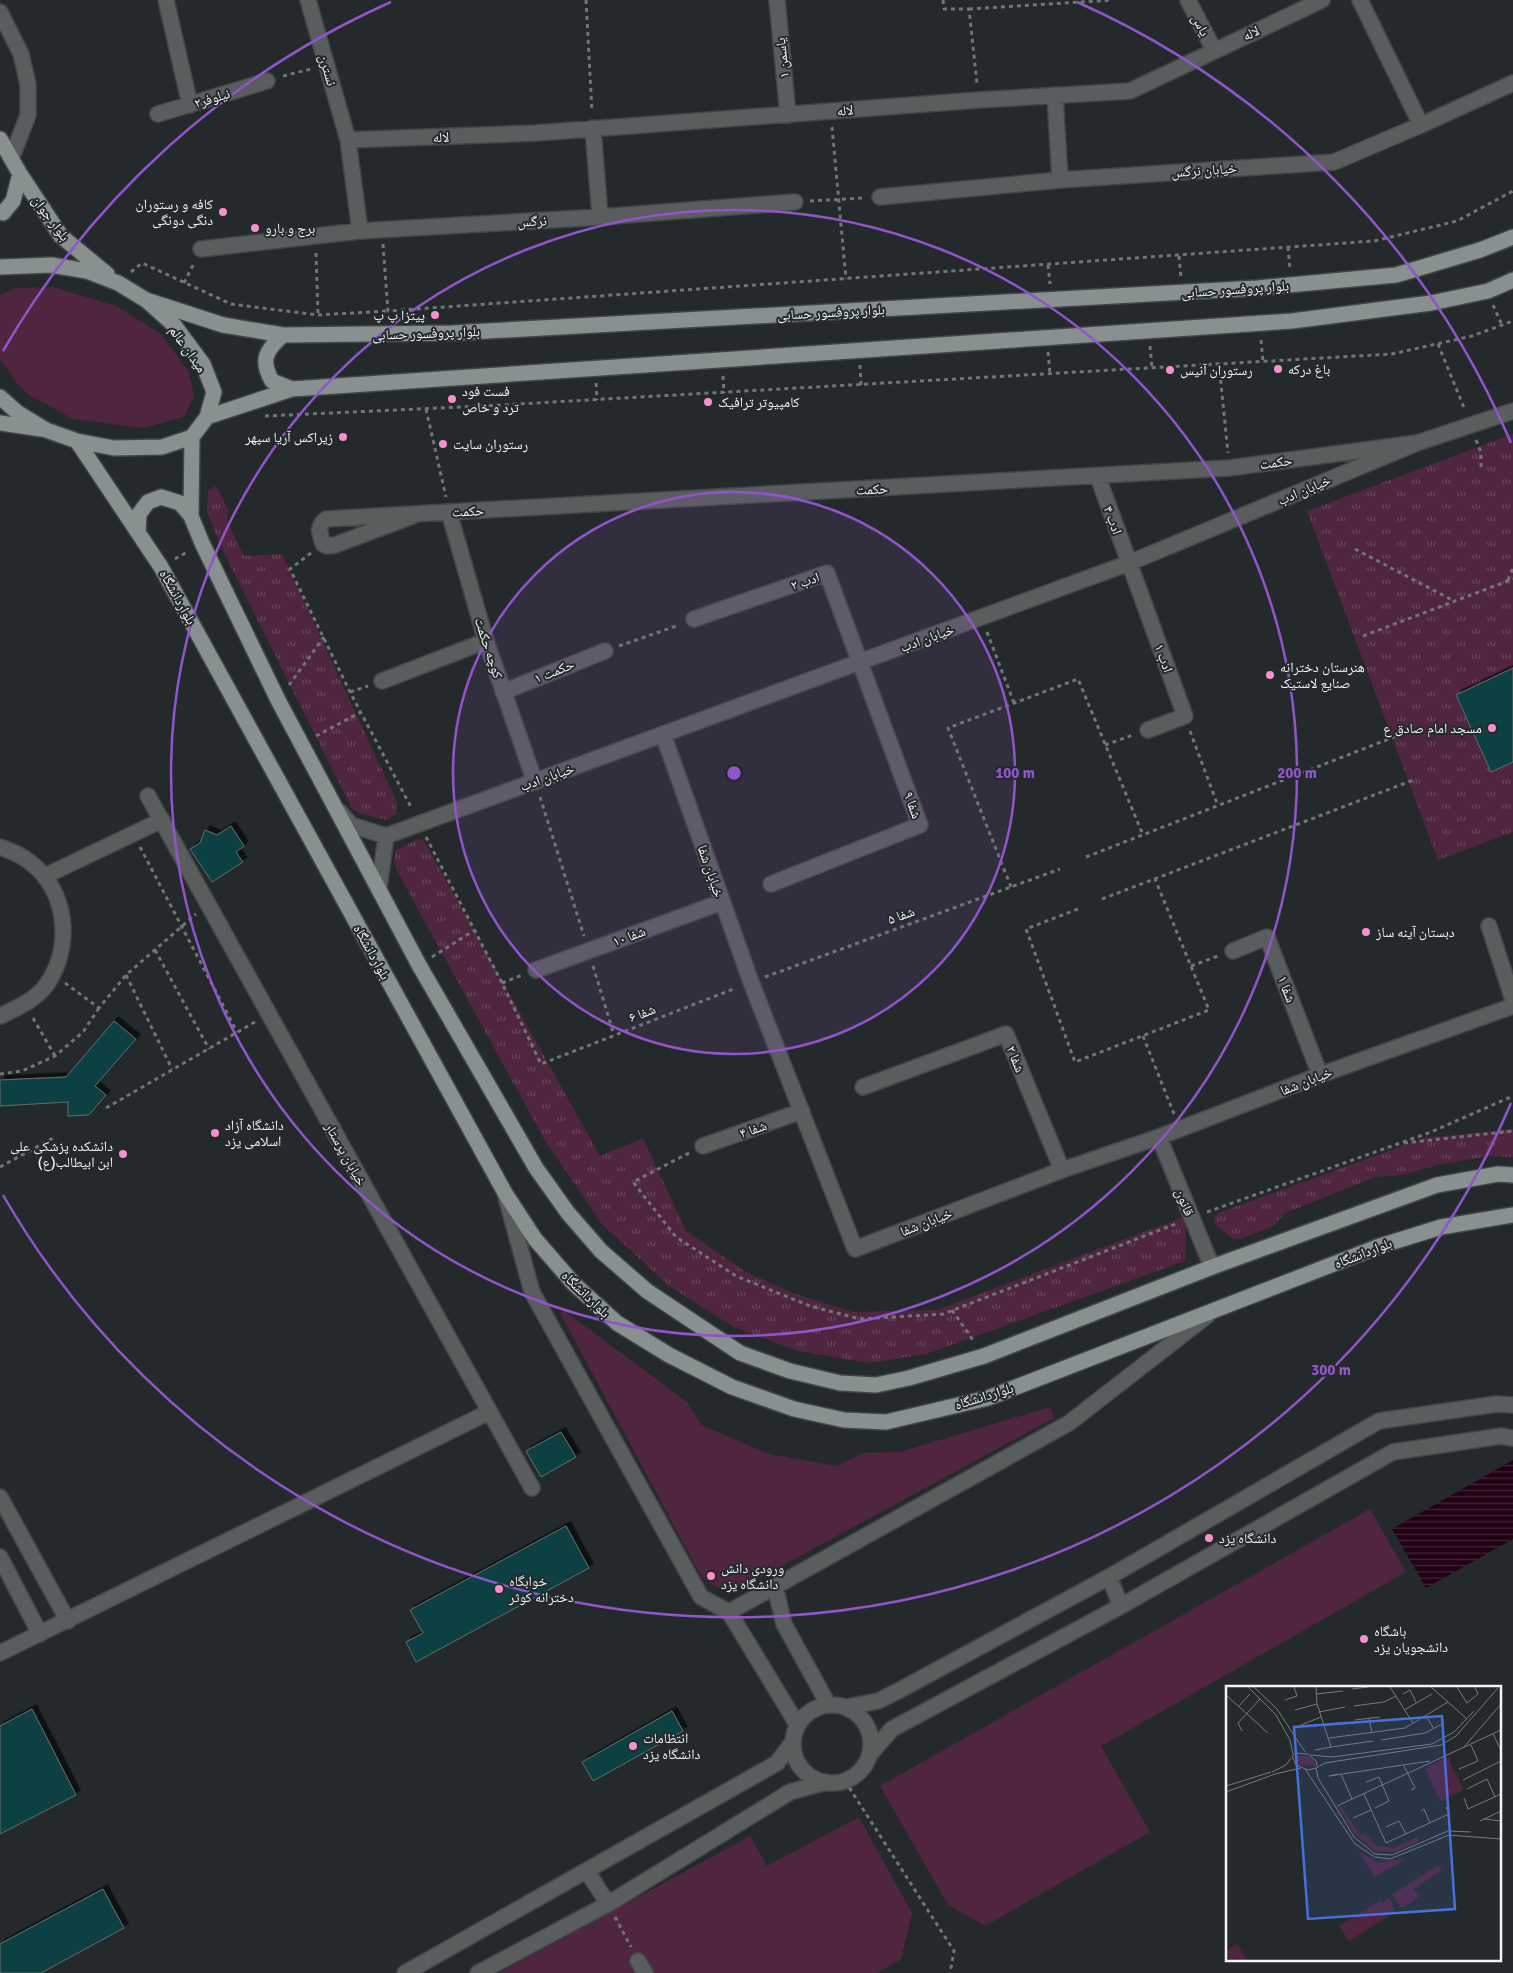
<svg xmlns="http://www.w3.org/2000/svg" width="1513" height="1973" viewBox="0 0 1513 1973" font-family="Signika,'Noto Naskh Arabic',sans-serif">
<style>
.grass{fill:#50253f}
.park{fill:url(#park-tufts)}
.water{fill:url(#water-rules)}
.building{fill:#0e4142;stroke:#646c6c;filter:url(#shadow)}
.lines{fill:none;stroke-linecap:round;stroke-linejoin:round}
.minor-casing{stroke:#414647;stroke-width:18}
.major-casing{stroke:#414647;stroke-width:18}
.path{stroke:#707576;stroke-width:3;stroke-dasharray:4 4;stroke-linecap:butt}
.minor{stroke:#595d5d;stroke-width:15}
.major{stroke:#899090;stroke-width:15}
.ring{fill:none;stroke:#9254ca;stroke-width:2.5}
.poi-dot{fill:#f790cd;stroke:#242a2b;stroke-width:2}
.labels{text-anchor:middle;stroke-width:4;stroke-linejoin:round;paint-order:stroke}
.street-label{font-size:14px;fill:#f0f4f4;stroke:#242a2b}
.poi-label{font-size:14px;fill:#f0f4f4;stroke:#242a2b;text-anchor:start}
.inset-road{fill:none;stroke:#767b7b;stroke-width:1}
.view{fill:#476fde;fill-opacity:0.15;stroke:#476fde;stroke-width:2.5}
.inset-edge{fill:none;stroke:#f0f4f4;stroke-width:2.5}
.centre{fill:#9254ca;stroke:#242a2b;stroke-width:2.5}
.ring-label{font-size:15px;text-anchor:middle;font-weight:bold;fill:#9254ca;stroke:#242a2b;stroke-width:4;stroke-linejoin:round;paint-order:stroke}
</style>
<defs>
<pattern id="park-tufts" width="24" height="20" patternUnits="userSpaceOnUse" patternTransform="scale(1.25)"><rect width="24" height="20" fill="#50253f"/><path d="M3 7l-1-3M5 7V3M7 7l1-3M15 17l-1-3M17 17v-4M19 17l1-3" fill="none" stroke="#6a455b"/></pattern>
<pattern id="water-rules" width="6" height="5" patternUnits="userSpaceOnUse" patternTransform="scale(1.25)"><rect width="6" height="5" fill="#220116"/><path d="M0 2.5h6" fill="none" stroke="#422738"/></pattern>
<filter id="shadow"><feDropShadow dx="4.5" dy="-4.5" stdDeviation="0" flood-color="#0009"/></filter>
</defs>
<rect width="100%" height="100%" fill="#242a2b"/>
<path class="grass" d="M 53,287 L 116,306 L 161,334 L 189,372 L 194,396 L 184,417 L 143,428 L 73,419 L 29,395 L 16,382 L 0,359 L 0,295 L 15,288 Z
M 563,1310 L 687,1402 L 701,1425 L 769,1454 L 836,1466 L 864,1453 L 900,1452 L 1050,1407 L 1054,1418 L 743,1587 L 718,1588 L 702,1578 L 560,1313 Z
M 1370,1509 L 1406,1572 L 1101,1746 L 1150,1832 L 985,1926 L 948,1905 L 880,1786 Z
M 859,1817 L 912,1913 L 901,1959 L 877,1973 L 499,1973 L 750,1836 L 767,1866 Z"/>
<path class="park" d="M 1513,434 L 1513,832 L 1438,860 L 1307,511 Z
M 216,486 L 228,509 L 227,521 L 244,556 L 282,554 L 396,800 L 397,814 L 386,820 L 361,814 L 352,809 L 219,543 L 207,511 L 208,491 Z
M 423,839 L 600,1156 L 643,1138 L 686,1231 L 746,1272 L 795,1294 L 853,1312 L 937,1310 L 1186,1216 L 1185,1261 L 926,1354 L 869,1363 L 798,1351 L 734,1327 L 669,1286 L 601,1223 L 544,1139 L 396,869 L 394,859 L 395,851 L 416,840 Z
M 1513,1129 L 1513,1157 L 1488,1156 L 1437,1165 L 1403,1175 L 1375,1177 L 1288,1212 L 1280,1218 L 1274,1226 L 1240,1239 L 1233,1239 L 1223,1231 L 1215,1224 L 1214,1216 L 1221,1212 L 1424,1138 Z"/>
<path class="water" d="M 1513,1460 L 1513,1539 L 1426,1588 L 1392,1529 Z"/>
<path class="building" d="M 1513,668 L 1513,762 L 1491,772 L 1456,695 Z
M 231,826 L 244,846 L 236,852 L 243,862 L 212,882 L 190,849 L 200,843 L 205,830 L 217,835 Z
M 114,1021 L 136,1039 L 95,1086 L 106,1095 L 89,1115 L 68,1116 L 68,1102 L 0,1106 L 0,1080 L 66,1077 Z
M 561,1432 L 576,1457 L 541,1477 L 526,1451 Z
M 566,1526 L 589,1568 L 416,1662 L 406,1642 L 423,1633 L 410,1610 Z
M 32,1709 L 76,1795 L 0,1834 L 0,1726 Z
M 672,1711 L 683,1731 L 593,1781 L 582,1762 Z
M 103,1889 L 124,1928 L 41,1973 L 0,1973 L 0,1944 Z"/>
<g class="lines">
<defs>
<path id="minor" d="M 166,0 L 190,105
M 308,0 L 348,140 L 360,231 L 600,217 L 795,202
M 777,0 L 788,115
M 1188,0 L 1214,50
M 1360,0 L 1421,125
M 0,12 L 21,54 L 28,84 L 28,115 L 11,159
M 1055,95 L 1060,180
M 158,114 L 267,81
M 593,128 L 600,217
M 348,140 L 536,133 L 979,100 L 1130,91 L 1322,0
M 880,197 L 1060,180 L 1334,162 L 1421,125 L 1513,83
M 201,249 L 360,231
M 1098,477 L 1185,716 L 1148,730
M 449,512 L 486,641 L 535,782
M 415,515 L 335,545 L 327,546 L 323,544 C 320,533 316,527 326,519 L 1229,468 L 1417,443
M 694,619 L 827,573 L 920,825 L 771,884
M 382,681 L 486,641
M 503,692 L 605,651
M 663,734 L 751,982 L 855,1249 L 1062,1170 L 1159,1137 L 1320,1075 L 1513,1006
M 148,796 L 532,1488
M 340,812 L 351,825 L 386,836
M 386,836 L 1129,563 L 1417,443 L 1513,411
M 0,847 C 11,851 22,855 31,863 C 67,891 73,946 47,984 C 36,1000 17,1008 0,1016
M 45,876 L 162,820
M 379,888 L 386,836
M 1489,926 L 1513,1000
M 1233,951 L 1267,937 L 1320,1075
M 536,970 L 722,902
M 863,1087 L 1006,1034 L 1062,1170
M 1159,1137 L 1212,1267
M 703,1146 L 802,1111
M 506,1197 L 532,1292 L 701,1597 L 729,1612 L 1069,1423 L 1208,1315
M 0,1497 L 68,1621
M 0,1557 L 40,1634
M 1109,1577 L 1121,1606
M 775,1587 L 784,1624 L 828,1704
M 729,1612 L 797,1724
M 0,1653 L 489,1412
M793 1744a39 39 0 1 1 78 0a39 39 0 1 1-78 0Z
M 847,1707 L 878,1701 L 898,1691 L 1109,1577 L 1379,1421 L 1497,1404 L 1513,1405
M 870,1754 L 892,1729 L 1121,1606 L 1393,1452 L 1501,1436 L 1513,1438
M 587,1871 L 608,1904
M 638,1961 L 645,1973
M 405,1973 L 777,1763 L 792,1743
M 478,1973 L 608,1904 L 790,1792 L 826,1782"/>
<path id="major" d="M 0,139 L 20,174 L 61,236 L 107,274
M 0,212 L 3,213 L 13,201 L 20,174
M 0,267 L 51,265 L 87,271 L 118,283 L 146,300 L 174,325 L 203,364 L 214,392 L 207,417 L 192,437 L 162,447 L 114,448 L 77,441 L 46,430 L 18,413 L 0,397
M 146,300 L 223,325 L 283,335 L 452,333 L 1257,288 L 1396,275 L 1480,250 L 1513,237
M 283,335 C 266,350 260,360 272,381 L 292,389
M 207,417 L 292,389 L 1292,321 L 1431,303 L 1488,291 L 1513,280
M 0,423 L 41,429
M 192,437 L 191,516 L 202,543 L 278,700 L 419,965 L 536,1168 L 568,1213 L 601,1251 L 647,1291 L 740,1353 L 790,1371 L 840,1383 L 876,1385 L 909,1378 L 984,1356 L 1212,1267 L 1437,1185 L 1498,1174 L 1513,1175
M 77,441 L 161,567 L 505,1193 L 535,1239 L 574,1284 L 617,1323 L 669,1355 L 732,1387 L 794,1409 L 844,1420 L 886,1422 L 988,1398 L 1380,1246 L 1441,1227 L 1513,1215
M 138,532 L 139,514 L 148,502 L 161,497 L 180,503 L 191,516"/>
</defs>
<use href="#minor" class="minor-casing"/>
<use href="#major" class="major-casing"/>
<path class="path" d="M 586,0 L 592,112
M 943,0 L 944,9 L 969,9 L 977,84
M 969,9 L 1111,0
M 283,76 L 311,69
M 832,127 L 846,279
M 810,201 L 864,198
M 383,244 L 388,311 L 1374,241 L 1457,221 L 1513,191
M 1288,247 L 1290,269
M 316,253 L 318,315
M 1179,256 L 1181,278
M 1048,265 L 1050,284
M 131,272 L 142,263 L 231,304 L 318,315 L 388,311
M 184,283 L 194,263
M 1493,305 L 1502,325
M 1261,340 L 1263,362
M 1438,344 L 1465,410
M 1150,346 L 1152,368
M 1048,352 L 1050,374
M 1219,364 L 1228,453
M 860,365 L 861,385
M 723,376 L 724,393
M 596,383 L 597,400
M 426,409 L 446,497
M 265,416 L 483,406 L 1392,354 L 1472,336 L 1513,321
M 1476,440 L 1481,452 L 1481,468
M 1355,549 L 1454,601
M 311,553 L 290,569 L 350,692 L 412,809
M 175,559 L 189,551
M 1508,580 L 1513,568
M 987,632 L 1014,703
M 1363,636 L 1513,579
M 619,646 L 679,625
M 289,685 L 324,637
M 350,692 L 368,686
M 1190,731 L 1218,806
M 316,736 L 361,712
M 1105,745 L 1133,735
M 540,797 L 584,936
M 426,837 L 502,983 L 541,1064 L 736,988
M 140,847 L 237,1032
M 1086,857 L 1399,735
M 1011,887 L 948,728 L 1078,679 L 1143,835
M 1102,899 L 1416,779
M 1078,909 L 1026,929 L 1075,1062 L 1209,1010 L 1155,879
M 155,950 L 209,1049
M 432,957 L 473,931
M 593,966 L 614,1035
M 1191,966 L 1218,956
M 126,975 L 172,1069
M 765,977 L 1060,869
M 65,983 L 99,1008 L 126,975 L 196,914
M 502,983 L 522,975
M 33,1018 L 55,1056
M 1143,1036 L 1174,1114
M 0,1074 L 22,1071 L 55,1056 L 83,1032 L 99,1008
M 106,1108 L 255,1022
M 1404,1143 L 1513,1131
M 689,1153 L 633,1182 L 676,1237 L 736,1276 L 810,1306 L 860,1319 L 943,1314 L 1178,1223
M 0,1167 L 55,1137
M 1207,1212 L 1431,1132 L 1513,1096
M 952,1310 L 975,1343
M 845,1781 L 954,1951 L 950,1973
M 615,1917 L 631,1947"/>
<use href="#minor" class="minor"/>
<use href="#major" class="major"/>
</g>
<circle cx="734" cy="773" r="281" fill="#9254ca" fill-opacity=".12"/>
<g class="ring">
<circle cx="734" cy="773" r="281"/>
<circle cx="734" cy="773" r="563"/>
<path d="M1511 1103A844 844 0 0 1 3 1195M3 351A844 844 0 0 1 391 2M1077 2A844 844 0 0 1 1511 443"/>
</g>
<g class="poi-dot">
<circle cx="223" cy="212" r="5"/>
<circle cx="255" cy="228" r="5"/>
<circle cx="435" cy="315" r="5"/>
<circle cx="1278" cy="369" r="5"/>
<circle cx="1170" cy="370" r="5"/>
<circle cx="452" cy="399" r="5"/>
<circle cx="708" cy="402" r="5"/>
<circle cx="343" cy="437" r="5"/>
<circle cx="443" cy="444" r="5"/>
<circle cx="1270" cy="675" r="5"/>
<circle cx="1492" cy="728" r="5"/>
<circle cx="1366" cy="932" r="5"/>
<circle cx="215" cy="1133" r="5"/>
<circle cx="123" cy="1154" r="5"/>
<circle cx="1209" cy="1538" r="5"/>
<circle cx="711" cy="1576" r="5"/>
<circle cx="499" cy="1589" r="5"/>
<circle cx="1364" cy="1639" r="5"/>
<circle cx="633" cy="1746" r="5"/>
</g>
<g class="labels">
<g class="street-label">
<text transform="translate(1201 25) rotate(62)" y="5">یاس</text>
<text transform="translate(1251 33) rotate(-25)" y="5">لاله</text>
<text transform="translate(782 58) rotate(-96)" y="5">یاسمن ۱</text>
<text transform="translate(328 70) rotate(74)" y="5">نسترن</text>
<text transform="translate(212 98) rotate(-17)" y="5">نیلوفر۲</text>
<text transform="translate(845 110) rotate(-5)" y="5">لاله</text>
<text transform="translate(441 137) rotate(-2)" y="5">لاله</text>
<text transform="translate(1204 170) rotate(-4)" y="5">خیابان نرگس</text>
<text transform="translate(51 218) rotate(53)" y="5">بلوار جوان</text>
<text transform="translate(532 221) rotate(-3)" y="5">نرگس</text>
<text transform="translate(1235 289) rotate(-4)" y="5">بلوار پروفسور حسابی</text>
<text transform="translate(831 312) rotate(-3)" y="5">بلوار پروفسور حسابی</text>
<text transform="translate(426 333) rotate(-2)" y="5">بلوار پروفسور حسابی</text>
<text transform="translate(188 349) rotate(55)" y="5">میدان عالم</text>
<text transform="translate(1276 462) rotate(-8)" y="5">حکمت</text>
<text transform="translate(872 489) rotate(-3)" y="5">حکمت</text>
<text transform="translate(1304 490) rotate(-23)" y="5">خیابان ادب</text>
<text transform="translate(468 511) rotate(-3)" y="5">حکمت</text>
<text transform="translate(1113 520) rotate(70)" y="5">ادب ۴</text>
<text transform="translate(805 581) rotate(-19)" y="5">ادب ۲</text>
<text transform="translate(178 597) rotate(61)" y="5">بلواردانشگاه</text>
<text transform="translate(927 638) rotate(-20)" y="5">خیابان ادب</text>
<text transform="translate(489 648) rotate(72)" y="5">کوچه حکمت</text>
<text transform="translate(1164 658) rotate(70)" y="5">ادب ۱</text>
<text transform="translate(554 671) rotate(-22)" y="5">حکمت ۱</text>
<text transform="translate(547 777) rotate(-20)" y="5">خیابان ادب</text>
<text transform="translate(913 805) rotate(70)" y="5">شفا ۹</text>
<text transform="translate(711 871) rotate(71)" y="5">خیابان شفا</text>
<text transform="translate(901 915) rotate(-20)" y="5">شفا ۵</text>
<text transform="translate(629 936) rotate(-20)" y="5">شفا ۱۰</text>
<text transform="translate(372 952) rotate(61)" y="5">بلواردانشگاه</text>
<text transform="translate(1287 989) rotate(69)" y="5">شفا ۱</text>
<text transform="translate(642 1013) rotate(-21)" y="5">شفا ۶</text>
<text transform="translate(1016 1059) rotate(68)" y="5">شفا ۲</text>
<text transform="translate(1306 1081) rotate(-21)" y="5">خیابان شفا</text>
<text transform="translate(753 1129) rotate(-19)" y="5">شفا ۴</text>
<text transform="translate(346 1154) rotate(61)" y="5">خیابان پرستار</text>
<text transform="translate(1185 1202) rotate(68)" y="5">قانون</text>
<text transform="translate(926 1222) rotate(-21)" y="5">خیابان شفا</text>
<text transform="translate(1363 1253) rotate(-21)" y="5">بلواردانشگاه</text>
<text transform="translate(586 1294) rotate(44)" y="5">بلواردانشگاه</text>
<text transform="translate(984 1396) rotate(-17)" y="5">بلواردانشگاه</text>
</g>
<g class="poi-label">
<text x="213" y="209" text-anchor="end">کافه و رستوران<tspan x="213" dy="16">دنگی دونگی</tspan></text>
<text x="265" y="233">برج و بارو</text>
<text x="425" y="320" text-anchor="end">پیتزا پ پ</text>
<text x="1288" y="374">باغ درکه</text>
<text x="1180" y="375">رستوران آنیس</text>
<text x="462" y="396">فست فود<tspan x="462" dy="16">ترد و خاص</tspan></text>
<text x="718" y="407">کامپیوتر ترافیک</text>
<text x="333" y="442" text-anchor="end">زیراکس آریا سپهر</text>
<text x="453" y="449">رستوران سایت</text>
<text x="1280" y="672">هنرستان دخترانه<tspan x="1280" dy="16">صنایع لاستیک</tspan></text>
<text x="1482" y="733" text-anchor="end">مسجد امام صادق ع</text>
<text x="1376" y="937">دبستان آینه ساز</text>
<text x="225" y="1130">دانشگاه آزاد<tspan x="225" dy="16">اسلامی یزد</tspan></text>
<text x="113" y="1151" text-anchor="end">دانشکده پزشکی علی<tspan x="113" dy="16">ابن ابیطالب(ع)</tspan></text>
<text x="1219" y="1543">دانشگاه یزد</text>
<text x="721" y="1573">ورودی دانش<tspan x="721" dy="16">دانشگاه یزد</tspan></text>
<text x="509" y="1586">خوابگاه<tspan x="509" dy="16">دخترانه کوثر</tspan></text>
<text x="1374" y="1636">باشگاه<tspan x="1374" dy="16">دانشجویان یزد</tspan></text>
<text x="643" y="1743">انتظامات<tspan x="643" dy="16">دانشگاه یزد</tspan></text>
</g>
</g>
<g transform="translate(1226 1686)">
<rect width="275" height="275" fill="#242a2b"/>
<path d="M 72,69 L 82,70 L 89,76 L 89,80 L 74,79 L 68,71 ZM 132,165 L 153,177 L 181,172 L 149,191 ZM 212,179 L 216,184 L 188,203 L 193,211 L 177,222 L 174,220 L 166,209 ZM 164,212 L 169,226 L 123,255 L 113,240 L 154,215 L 156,217 ZM 11,258 L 21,274 L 3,274 L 0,265 Z" fill="#50253f"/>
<path d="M 224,70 L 224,77 L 238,104 L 214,115 L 199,82 ZM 115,120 L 134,149 L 139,147 L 150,160 L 168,162 L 192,151 L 192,156 L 168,166 L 149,165 L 129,148 L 112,121 Z" fill="#50253f"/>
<path class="inset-road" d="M 22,1 L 50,29 L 64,54 L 67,68M 28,1 L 51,23 L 79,66M 90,1 L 91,18 L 105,61 L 147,55M 164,1 L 187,37M 205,1 L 241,33M 231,1 L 241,17 L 252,8 L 249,1M 126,3 L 142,1M 90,8 L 117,5M 177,8 L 184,4 L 190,16M 0,9 L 42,47M 59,14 L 71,10 L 68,1M 13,20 L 24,8M 128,20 L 158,16 L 170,10M 69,24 L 91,18M 178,24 L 206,8M 93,26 L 119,21M 200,30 L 208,43M 143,32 L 146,47M 129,34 L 154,31M 75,39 L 95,31M 98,39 L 120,36M 16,45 L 12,37 L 34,13M 267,48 L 275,64M 103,52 L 179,42 L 222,16M 155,54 L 199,47 L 216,38M 238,61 L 275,18M 89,64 L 105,61M 85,69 L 106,71 L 206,58 L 228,46 L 248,25M 91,80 L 90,75 L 82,68 L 70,67 L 66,70 L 70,79 L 82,84 L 90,82 L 99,77 L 215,59 L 230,50 L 272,2M 178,80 L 189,102 L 185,104M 90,82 L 92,92 L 128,151 L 149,168 L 166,169 L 222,145 L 245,146M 79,83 L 129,158 L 149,171 L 164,173 L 223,149 L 275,153M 233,83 L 252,75 L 245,59M 46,86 L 60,79 L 65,72M 112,88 L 103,90 L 204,75M 115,88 L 126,113M 237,94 L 275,75M 140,96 L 153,91 L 163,115 L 149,122M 0,100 L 45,86M 241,103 L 261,93 L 269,111M 0,106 L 49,88 L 75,82M 138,108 L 160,157 L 223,128 L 220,121M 238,112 L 242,123 L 275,108M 111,120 L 275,44M 195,125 L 198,123 L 204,137M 127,132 L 145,124M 258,133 L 275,135M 254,135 L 275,125M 160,141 L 173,135 L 180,148"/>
<path class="view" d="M 216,30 L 229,223 L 82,233 L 68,41 Z"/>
<rect width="275" height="275" class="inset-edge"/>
</g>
<circle cx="734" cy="773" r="8" class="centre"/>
<g class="ring-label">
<text x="1015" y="778">100 m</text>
<text x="1297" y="778">200 m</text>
<text x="1331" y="1375">300 m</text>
</g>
</svg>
